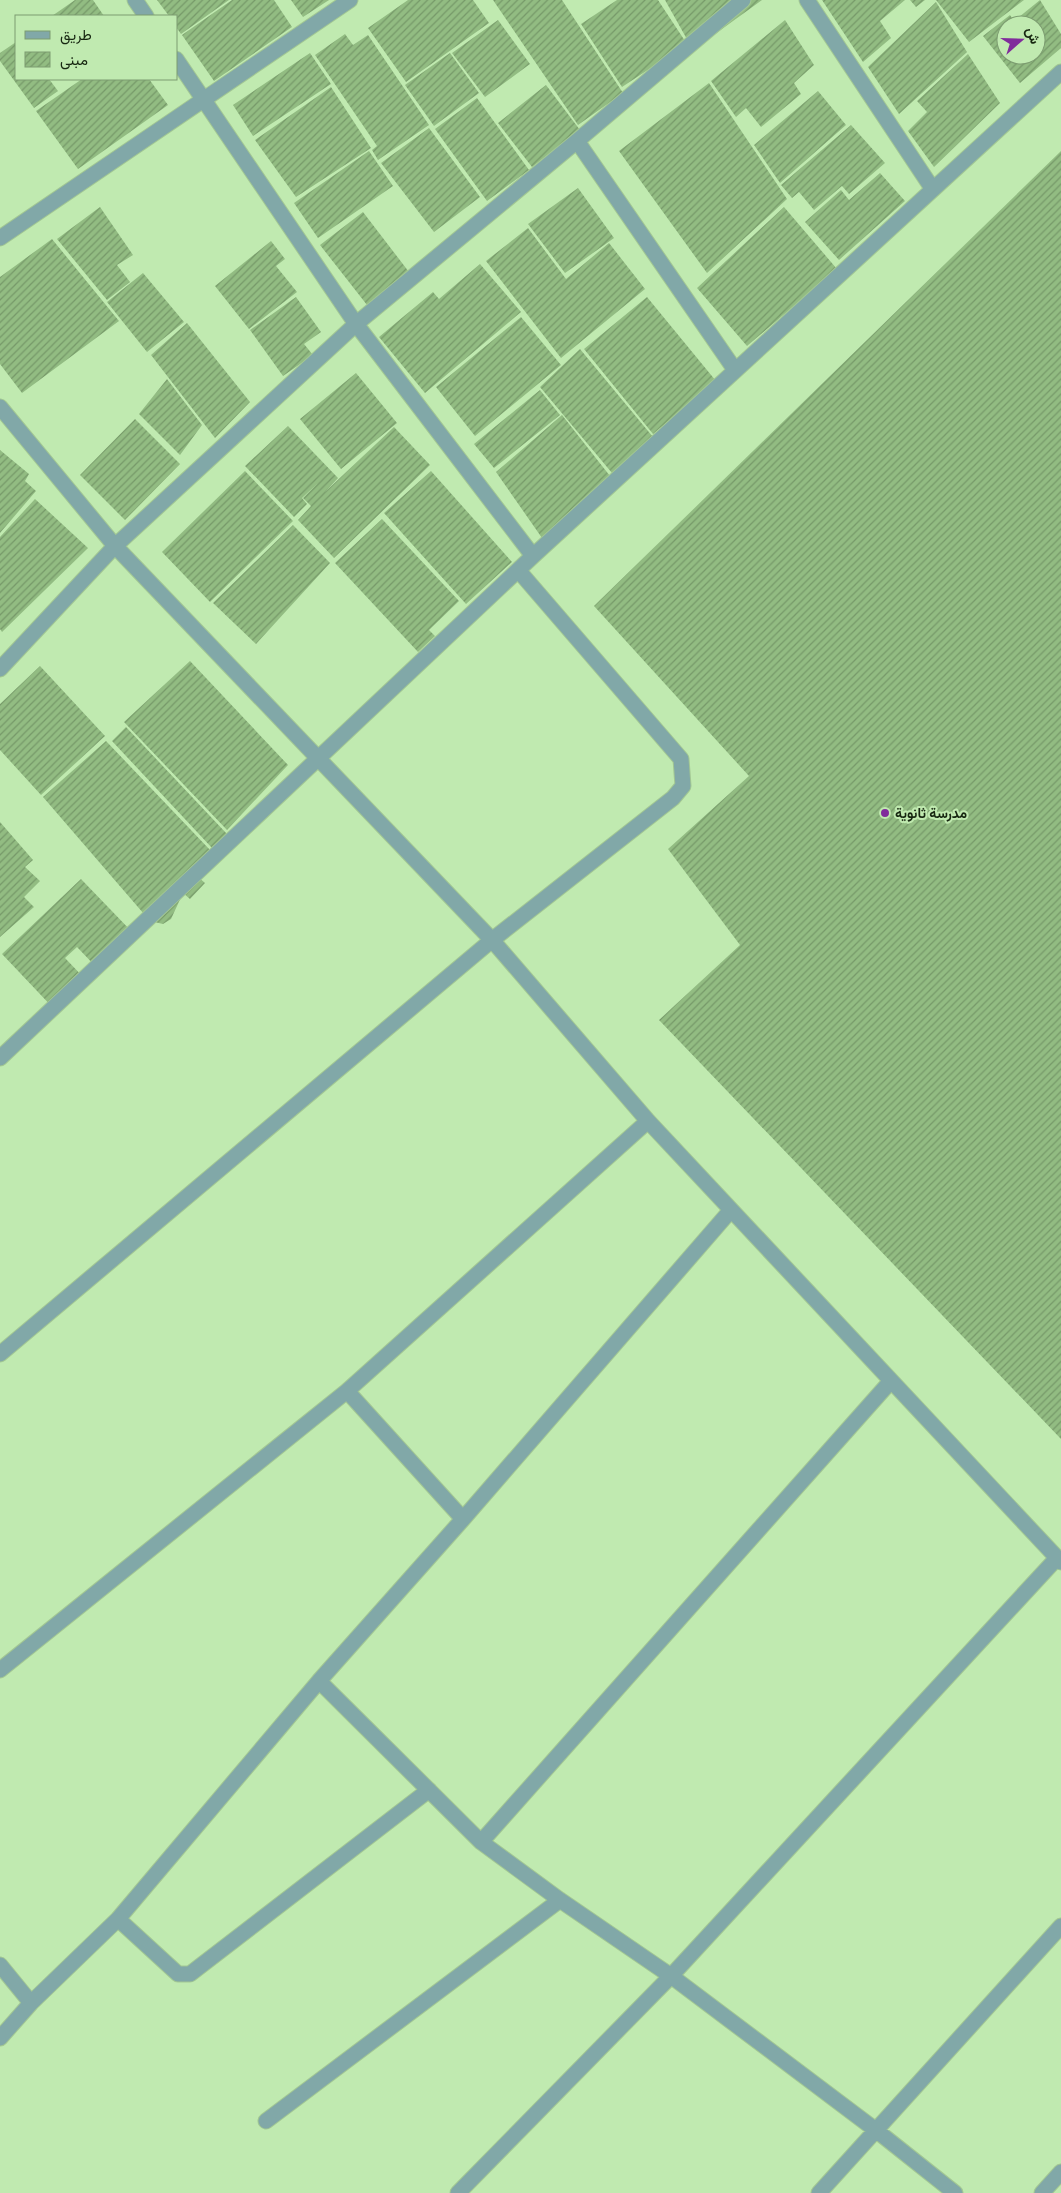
<svg xmlns="http://www.w3.org/2000/svg" width="1061" height="2193" viewBox="0 0 1061 2193" font-family="'Archivo Narrow',Vazirmatn,sans-serif">
<style>
.building{fill:url(#building-hatch);fill-rule:evenodd}
.lines{fill:none;stroke-linecap:round;stroke-linejoin:round}
.minor-casing{stroke:#a2c793;stroke-width:17}
.minor{stroke:#81a8a8;stroke-width:15}
.poi-dot{fill:#802c9b;stroke:#c0eab0;stroke-width:2}
.labels{text-anchor:middle;stroke-width:4;stroke-linejoin:round;paint-order:stroke}
.poi-label{font-size:14px;font-weight:bold;fill:#172711;stroke:#c0eab0;text-anchor:start}
</style>
<defs>
<pattern id="building-hatch" width="6" height="6" patternUnits="userSpaceOnUse" patternTransform="scale(1.25)"><rect width="6" height="6" fill="#92bc82"/><path d="M-1 1l2-2M0 6l6-6M5 7l2-2" fill="none" stroke="#769969"/></pattern>
</defs>
<rect width="100%" height="100%" fill="#c0eab0"/>
<path class="building" d="M 75,0 L 93,0 L 104,16 L 52,16 Z
M 157,0 L 229,0 L 181,34 L 176,27 L 176,16 L 169,16 Z
M 232,0 L 274,0 L 292,27 L 214,81 L 182,35 Z
M 291,0 L 329,0 L 303,17 Z
M 408,0 L 473,0 L 489,23 L 406,82 L 368,28 Z
M 493,0 L 562,0 L 623,93 L 578,125 Z
M 617,0 L 658,0 L 687,44 L 622,87 L 581,24 Z
M 665,0 L 762,0 L 693,50 Z
M 822,0 L 905,0 L 880,21 L 891,38 L 863,62 Z
M 910,0 L 925,0 L 916,7 Z
M 936,0 L 1024,0 L 969,42 Z
M 1040,0 L 1061,34 L 1061,48 L 1020,83 L 983,36 L 1010,15 L 1014,21 ZM 1006,25 L 1036,25 L 1036,55 L 1006,55 Z
M 936,2 L 967,52 L 899,114 L 868,67 Z
M 498,20 L 530,64 L 485,97 L 452,53 Z
M 785,20 L 814,65 L 794,83 L 801,94 L 761,127 L 746,108 L 736,117 L 711,81 Z
M 345,34 L 353,45 L 368,35 L 429,125 L 378,160 L 372,150 L 377,146 L 315,55 Z
M 16,42 L 16,79 L 49,79 L 58,91 L 34,108 L 0,61 L 0,53 Z
M 310,53 L 331,84 L 253,136 L 233,105 Z
M 450,53 L 479,93 L 434,126 L 405,85 Z
M 968,54 L 1000,103 L 934,167 L 908,131 L 927,112 L 917,101 Z
M 82,79 L 149,79 L 168,105 L 78,169 L 36,111 Z
M 709,83 L 787,199 L 707,273 L 619,151 Z
M 546,85 L 580,130 L 532,167 L 498,123 Z
M 331,87 L 371,148 L 296,197 L 255,140 Z
M 818,91 L 846,125 L 780,183 L 754,145 Z
M 477,98 L 529,170 L 487,201 L 435,129 Z
M 851,125 L 885,163 L 849,194 L 842,186 L 814,210 L 799,192 L 792,198 L 781,185 Z
M 429,128 L 480,197 L 434,232 L 381,163 Z
M 369,151 L 393,186 L 318,238 L 294,203 Z
M 1061,151 L 1061,1439 L 659,1020 L 740,945 L 668,849 L 749,776 L 594,606 Z
M 880,173 L 905,201 L 839,260 L 805,222 L 841,190 L 849,200 Z
M 578,188 L 614,238 L 565,273 L 528,224 Z
M 100,207 L 133,255 L 117,265 L 130,282 L 107,300 L 57,239 Z
M 784,207 L 837,269 L 747,346 L 697,288 Z
M 363,212 L 409,272 L 367,305 L 320,245 Z
M 528,228 L 566,279 L 609,243 L 645,289 L 561,358 L 486,261 Z
M 52,239 L 119,321 L 22,393 L 0,364 L 0,277 Z
M 271,241 L 285,259 L 276,266 L 297,292 L 249,329 L 215,286 Z
M 480,264 L 521,312 L 425,393 L 379,337 L 433,292 L 439,299 Z
M 143,273 L 184,322 L 147,352 L 107,302 Z
M 296,297 L 321,332 L 304,344 L 313,355 L 283,376 L 250,330 Z
M 647,297 L 716,381 L 653,434 L 584,349 Z
M 521,317 L 561,365 L 475,436 L 436,387 Z
M 187,323 L 250,402 L 215,438 L 151,355 Z
M 580,349 L 653,437 L 612,473 L 540,387 Z
M 356,373 L 397,423 L 341,469 L 300,419 Z
M 167,379 L 202,425 L 180,455 L 139,414 Z
M 540,390 L 560,415 L 494,468 L 474,444 Z
M 562,415 L 610,476 L 542,538 L 496,472 Z
M 135,419 L 180,464 L 125,520 L 80,475 Z
M 288,426 L 338,478 L 325,492 L 394,427 L 430,465 L 334,558 L 298,520 L 311,506 L 303,498 L 318,483 L 302,498 L 307,504 L 294,517 L 245,466 Z
M 0,450 L 29,474 L 25,481 L 36,491 L 0,533 Z
M 245,471 L 293,521 L 210,602 L 162,552 Z
M 431,471 L 512,562 L 466,604 L 384,513 Z
M 35,499 L 88,548 L 2,632 L 0,629 L 0,537 Z
M 382,519 L 459,601 L 429,630 L 435,636 L 418,652 L 335,563 Z
M 293,525 L 330,563 L 256,644 L 213,603 Z
M 190,661 L 288,765 L 227,830 L 124,722 Z
M 40,666 L 105,736 L 41,795 L 0,750 L 0,704 Z
M 126,727 L 227,834 L 212,848 L 112,741 Z
M 106,741 L 211,851 L 190,870 L 205,883 L 190,899 L 183,893 L 171,919 L 163,924 L 150,921 L 43,797 Z
M 0,822 L 33,860 L 25,867 L 40,881 L 24,897 L 34,907 L 0,937 Z
M 81,879 L 135,935 L 99,970 L 77,947 L 65,958 L 87,981 L 56,1011 L 2,954 Z"/>
<g class="lines">
<defs>
<path id="minor" d="M 135,0 L 146,16
M 807,0 L 932,188
M 176,59 L 356,324 L 533,556
M 577,141 L 735,370
M 0,238 L 350,0
M 0,407 L 115,546 L 492,940 L 648,1121 L 1061,1562
M 0,669 L 115,546 L 356,324 L 577,141 L 743,0
M 0,1058 L 533,556 L 1061,72
M 0,1354 L 492,940 L 673,798 L 683,786 L 681,759 L 518,570
M 347,1391 L 463,1519
M 0,1670 L 347,1391 L 648,1121
M 319,1681 L 481,1842 L 560,1900 L 671,1976 L 877,2131 L 955,2193
M 481,1842 L 890,1382
M 118,1919 L 178,1974 L 190,1974 L 429,1790
M 0,1965 L 31,2003
M 0,2038 L 31,2003 L 118,1919 L 319,1681 L 463,1519 L 731,1210
M 266,2121 L 560,1900
M 458,2193 L 671,1976 L 1057,1558
M 819,2193 L 1061,1926
M 1042,2193 L 1061,2172"/>
</defs>
<use href="#minor" class="minor-casing"/>
<use href="#minor" class="minor"/>
</g>
<circle class="poi-dot" cx="885" cy="813" r="5"/>
<g class="labels">
<g class="poi-label">
<text x="895" y="818">مدرسة ثانوية</text>
</g>
</g>
<rect x="15" y="15" width="162" height="65" fill="#c0eab0" stroke="#7c9c70"/>
<rect x="25" y="31" width="25" height="8" fill="#81a8a8" stroke="#7c9c70"/>
<text x="60" y="40" font-size="15" fill="#172711">طريق</text>
<rect x="25" y="52" width="25" height="15" fill="url(#building-hatch)" stroke="#7c9c70"/>
<text x="60" y="65" font-size="15" fill="#172711">مبنى</text>
<g transform="translate(1021 40) rotate(70)"><circle r="24" fill="#c0eab0" stroke="#7c9c70"/>
<path d="M0-4L9 19L0 12L-9 19Z" fill="#802c9b"/>
<text y="-8" font-size="14" font-weight="bold" text-anchor="middle" fill="#172711">ش</text>
</g>
</svg>
